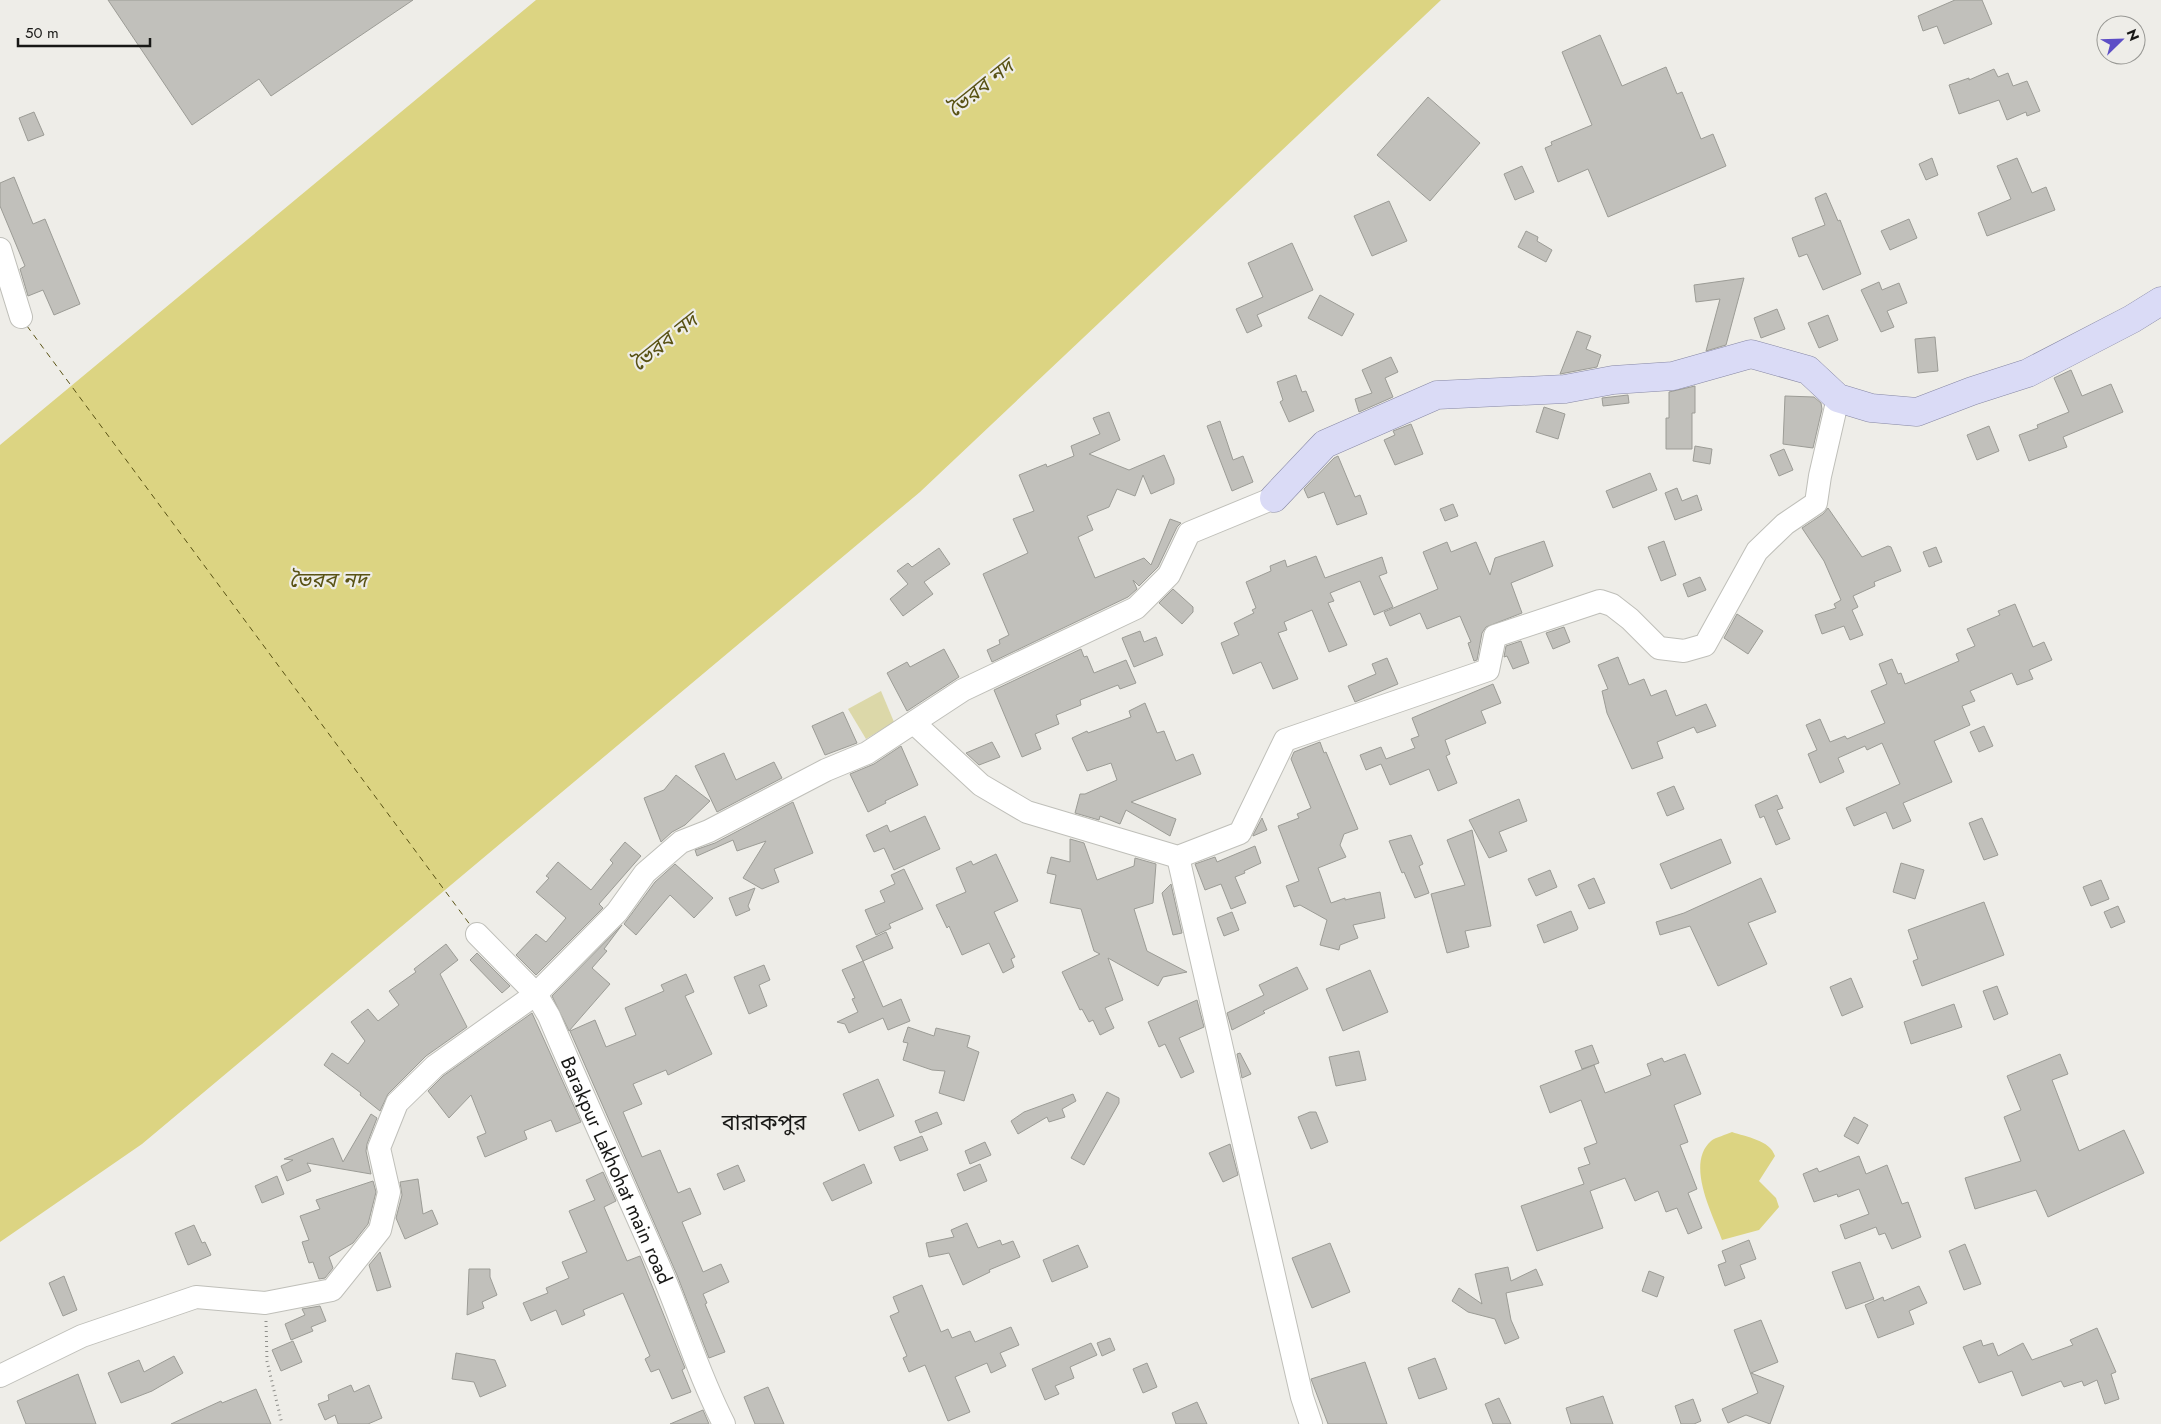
<svg xmlns="http://www.w3.org/2000/svg" width="2161" height="1424" viewBox="0 0 2161 1424" font-family="Jost,'Noto Sans Bengali',sans-serif">
<style>
.green{fill:#dcd8a9}
.water{fill:#dcd482}
.lines{fill:none;stroke-linecap:round;stroke-linejoin:round}
.ferry{stroke:#595214;stroke-width:1;stroke-dasharray:6 5;stroke-linecap:butt}
.building{fill:#c1c0bb;stroke:#9c9c96}
.minor-casing{stroke:#bfbfb9;stroke-width:24}
.major-casing{stroke:#8687a4;stroke-width:29}
.path{stroke:#8e8e8a;stroke-width:3;stroke-dasharray:1 4;stroke-linecap:butt}
.minor{stroke:#fff;stroke-width:22}
.major{stroke:#dadbf6;stroke-width:28}
.labels{text-anchor:middle;stroke-width:4.5;stroke-linejoin:round;paint-order:stroke}
.street-label{font-size:20px;fill:#181816;stroke:#eeede8}
.water-label{font-size:21px;font-style:italic;fill:#595214;stroke:#eeede8}
.quarter-label{font-size:22px;fill:#181816;stroke:#eeede8}
</style>
<rect width="100%" height="100%" fill="#eeede8"/>
<path class="green" d="M 881,691 L 894,722 L 866,739 L 848,709 Z"/>
<path class="water" d="M 536,0 L 1441,0 L 920,492 L 142,1144 L 0,1242 L 0,445 Z
M 1732,1132 C 1746,1137 1770,1140 1775,1156 L 1759,1181 L 1776,1198 L 1779,1207 L 1759,1230 L 1722,1240 C 1713,1215 1685,1164 1711,1141 C 1716,1137 1726,1135 1732,1132 Z"/>
<g class="lines">
<path class="ferry" d="M 27,326 L 471,926"/>
</g>
<path class="building" d="M 108,0 L 413,0 L 271,96 L 259,79 L 192,125 Z
M 1955,0 L 1982,0 L 1992,24 L 1944,44 L 1937,26 L 1923,31 L 1918,16 Z
M 1600,35 L 1622,86 L 1666,67 L 1677,94 L 1682,92 L 1701,139 L 1713,134 L 1726,166 L 1608,217 L 1588,169 L 1558,182 L 1545,148 L 1552,145 L 1551,142 L 1592,125 L 1562,52 Z
M 1994,69 L 1998,77 L 2008,73 L 2013,86 L 2027,81 L 2040,111 L 2027,116 L 2026,112 L 2007,120 L 1999,100 L 1959,114 L 1949,85 L 1969,78 L 1969,80 Z
M 1428,97 L 1480,143 L 1430,201 L 1377,155 Z
M 34,112 L 44,135 L 28,141 L 19,118 Z
M 1932,158 L 1938,175 L 1926,180 L 1919,164 Z
M 2017,158 L 2032,193 L 2046,187 L 2055,210 L 1987,236 L 1978,213 L 2011,199 L 1997,166 Z
M 1522,166 L 1534,192 L 1515,200 L 1504,174 Z
M 14,177 L 33,224 L 45,219 L 80,304 L 54,315 L 43,290 L 28,296 L 20,269 L 25,266 L 0,206 L 0,183 Z
M 1826,193 L 1838,221 L 1840,220 L 1861,274 L 1823,290 L 1807,254 L 1799,257 L 1792,238 L 1825,225 L 1815,198 Z
M 1389,201 L 1407,241 L 1372,256 L 1354,216 Z
M 1909,219 L 1917,238 L 1890,250 L 1881,231 Z
M 1526,231 L 1538,237 L 1537,241 L 1552,250 L 1546,262 L 1518,247 Z
M 1292,243 L 1313,290 L 1257,315 L 1262,326 L 1247,333 L 1236,309 L 1263,297 L 1248,263 Z
M 1744,278 L 1726,345 L 1706,351 L 1720,299 L 1696,302 L 1694,285 Z
M 1879,282 L 1882,290 L 1899,283 L 1907,303 L 1887,311 L 1894,327 L 1881,332 L 1861,290 Z
M 1320,295 L 1354,314 L 1342,336 L 1308,318 Z
M 1777,309 L 1785,329 L 1761,338 L 1754,318 Z
M 1828,315 L 1838,340 L 1819,348 L 1808,323 Z
M 1577,331 L 1591,336 L 1586,349 L 1601,355 L 1597,367 L 1560,374 Z
M 1935,337 L 1938,371 L 1918,373 L 1915,339 Z
M 1391,357 L 1398,372 L 1385,378 L 1393,397 L 1359,412 L 1355,399 L 1372,393 L 1362,370 Z
M 2071,370 L 2082,396 L 2111,384 L 2123,412 L 2063,437 L 2067,447 L 2029,461 L 2019,435 L 2038,428 L 2037,425 L 2069,412 L 2054,378 Z
M 1296,375 L 1302,392 L 1306,391 L 1314,411 L 1289,422 L 1280,402 L 1283,400 L 1277,382 Z
M 1695,386 L 1695,413 L 1692,413 L 1692,449 L 1666,449 L 1666,418 L 1669,418 L 1669,392 Z
M 1628,395 L 1629,403 L 1603,406 L 1602,398 Z
M 1785,396 L 1814,397 L 1821,403 L 1822,409 L 1813,448 L 1783,444 Z
M 1544,407 L 1565,414 L 1558,439 L 1536,432 Z
M 1109,412 L 1120,440 L 1089,454 L 1129,470 L 1164,455 L 1174,479 L 1174,484 L 1151,494 L 1143,475 L 1135,496 L 1117,489 L 1109,507 L 1087,516 L 1093,530 L 1078,537 L 1095,578 L 1144,558 L 1151,565 L 1170,519 L 1181,523 L 1177,527 L 1158,567 L 1139,586 L 1133,580 L 1137,589 L 1128,597 L 992,662 L 987,650 L 1000,644 L 999,640 L 1009,635 L 983,574 L 1028,553 L 1013,519 L 1034,511 L 1019,475 L 1046,464 L 1047,467 L 1074,456 L 1071,446 L 1100,434 L 1093,418 Z
M 1220,421 L 1233,460 L 1243,456 L 1253,482 L 1232,491 L 1207,426 Z
M 1411,424 L 1423,454 L 1395,465 L 1384,440 L 1395,435 L 1393,431 Z
M 1989,426 L 1999,451 L 1977,460 L 1967,435 Z
M 1695,446 L 1712,449 L 1710,464 L 1693,461 Z
M 1784,449 L 1793,470 L 1779,476 L 1770,455 Z
M 1338,456 L 1355,497 L 1360,495 L 1367,514 L 1337,525 L 1324,492 L 1308,498 L 1304,489 L 1334,458 Z
M 1650,473 L 1657,490 L 1613,508 L 1606,491 Z
M 1677,488 L 1682,501 L 1697,495 L 1702,510 L 1675,520 L 1665,493 Z
M 1453,504 L 1458,516 L 1445,521 L 1440,509 Z
M 1828,508 L 1862,557 L 1888,546 L 1891,547 L 1901,571 L 1874,582 L 1875,586 L 1853,596 L 1858,607 L 1852,610 L 1863,635 L 1850,640 L 1844,626 L 1822,634 L 1815,615 L 1836,608 L 1834,604 L 1841,600 L 1824,561 L 1802,528 L 1823,514 Z
M 1544,541 L 1553,566 L 1511,583 L 1522,613 L 1486,627 L 1482,633 L 1477,660 L 1474,661 L 1468,643 L 1471,642 L 1460,616 L 1427,629 L 1420,613 L 1390,626 L 1384,612 L 1438,589 L 1423,552 L 1447,542 L 1451,552 L 1476,542 L 1490,575 L 1495,558 Z
M 1664,541 L 1676,575 L 1661,581 L 1648,547 Z
M 1936,547 L 1942,562 L 1929,567 L 1923,552 Z
M 939,548 L 950,564 L 924,582 L 933,594 L 903,616 L 890,599 L 908,584 L 897,571 L 908,563 L 912,567 Z
M 1316,556 L 1325,578 L 1382,557 L 1387,573 L 1379,576 L 1393,607 L 1374,615 L 1360,581 L 1330,593 L 1334,601 L 1328,603 L 1347,645 L 1329,652 L 1312,610 L 1284,622 L 1287,630 L 1278,633 L 1298,679 L 1273,689 L 1261,662 L 1233,674 L 1221,643 L 1239,635 L 1234,623 L 1254,613 L 1252,610 L 1256,608 L 1246,582 L 1271,571 L 1270,566 L 1285,560 L 1287,567 Z
M 1700,577 L 1706,590 L 1688,597 L 1683,584 Z
M 1173,589 L 1193,607 L 1193,612 L 1182,624 L 1159,603 Z
M 2015,604 L 2033,647 L 2044,642 L 2052,660 L 2029,670 L 2033,679 L 2017,685 L 2012,673 L 1970,691 L 1975,701 L 1962,706 L 1970,725 L 1934,741 L 1952,782 L 1903,803 L 1911,821 L 1893,829 L 1886,812 L 1854,826 L 1846,808 L 1900,784 L 1882,743 L 1867,750 L 1865,746 L 1838,758 L 1844,772 L 1820,783 L 1808,754 L 1817,750 L 1806,725 L 1820,719 L 1830,742 L 1845,736 L 1847,739 L 1885,723 L 1871,691 L 1887,684 L 1879,664 L 1892,659 L 1898,674 L 1901,673 L 1905,684 L 1959,661 L 1956,654 L 1975,646 L 1967,629 L 2000,615 L 1998,611 Z
M 1737,614 L 1763,631 L 1748,654 L 1724,638 Z
M 1564,627 L 1570,642 L 1553,649 L 1546,633 Z
M 1140,631 L 1144,642 L 1156,637 L 1163,655 L 1134,667 L 1122,638 Z
M 1521,641 L 1529,663 L 1513,669 L 1507,656 L 1504,657 L 1506,646 Z
M 944,649 L 959,677 L 907,711 L 887,673 L 907,662 L 910,667 Z
M 1081,649 L 1084,657 L 1087,656 L 1094,673 L 1126,660 L 1136,683 L 1120,689 L 1118,685 L 1080,700 L 1081,705 L 1056,715 L 1059,724 L 1035,734 L 1041,749 L 1022,757 L 994,690 Z
M 1618,657 L 1629,685 L 1644,679 L 1651,696 L 1666,690 L 1676,716 L 1706,704 L 1716,726 L 1697,733 L 1694,727 L 1657,742 L 1663,758 L 1632,769 L 1607,713 L 1602,691 L 1608,689 L 1598,665 Z
M 1387,658 L 1398,684 L 1355,702 L 1348,686 L 1376,674 L 1372,664 Z
M 1493,684 L 1501,703 L 1481,711 L 1486,723 L 1445,740 L 1450,754 L 1446,756 L 1457,783 L 1438,791 L 1429,769 L 1390,785 L 1381,764 L 1366,770 L 1360,755 L 1381,747 L 1386,759 L 1415,748 L 1411,739 L 1419,736 L 1412,718 Z
M 1145,703 L 1157,733 L 1164,731 L 1176,761 L 1193,754 L 1201,774 L 1131,802 L 1176,819 L 1170,836 L 1126,810 L 1120,824 L 1100,816 L 1099,820 L 1075,813 L 1080,794 L 1085,794 L 1117,780 L 1111,763 L 1087,771 L 1072,738 L 1087,731 L 1088,733 L 1131,717 L 1129,711 Z
M 843,712 L 857,743 L 825,755 L 812,726 Z
M 1984,726 L 1993,746 L 1979,752 L 1970,732 Z
M 992,742 L 1000,757 L 979,765 L 966,753 Z
M 1320,742 L 1324,753 L 1326,752 L 1358,829 L 1344,834 L 1340,845 L 1346,857 L 1318,868 L 1331,903 L 1345,898 L 1345,900 L 1380,892 L 1385,918 L 1353,925 L 1358,938 L 1340,945 L 1339,950 L 1320,945 L 1327,920 L 1300,905 L 1294,907 L 1286,886 L 1299,881 L 1278,826 L 1299,818 L 1297,814 L 1311,808 L 1291,759 L 1294,752 Z
M 901,746 L 918,785 L 885,801 L 886,803 L 868,812 L 850,774 L 874,764 Z
M 724,753 L 736,780 L 774,762 L 782,778 L 717,812 L 695,766 Z
M 676,775 L 710,801 L 685,825 L 672,832 L 661,842 L 644,798 L 664,790 Z
M 1674,786 L 1684,809 L 1667,816 L 1657,793 Z
M 1777,795 L 1783,808 L 1777,810 L 1790,839 L 1776,845 L 1764,816 L 1760,818 L 1755,805 Z
M 1519,799 L 1527,821 L 1499,832 L 1507,851 L 1489,858 L 1469,820 Z
M 793,802 L 813,853 L 774,869 L 779,882 L 762,889 L 743,878 L 766,841 L 737,851 L 733,840 L 697,856 L 695,850 L 715,843 Z
M 925,816 L 940,849 L 894,870 L 884,848 L 874,852 L 866,835 L 887,825 L 890,832 Z
M 1262,818 L 1267,830 L 1253,836 L 1253,835 Z
M 1982,818 L 1998,855 L 1984,860 L 1969,823 Z
M 1472,830 L 1491,926 L 1465,931 L 1469,947 L 1447,953 L 1431,894 L 1465,885 L 1447,840 Z
M 1411,835 L 1423,864 L 1419,866 L 1429,893 L 1415,898 L 1404,872 L 1402,873 L 1389,841 Z
M 1070,839 L 1084,843 L 1097,880 L 1134,866 L 1135,858 L 1156,864 L 1153,903 L 1134,909 L 1147,951 L 1187,972 L 1163,977 L 1158,986 L 1108,958 L 1123,1000 L 1105,1008 L 1114,1028 L 1100,1035 L 1093,1020 L 1089,1022 L 1082,1009 L 1080,1010 L 1062,972 L 1100,954 L 1094,951 L 1081,909 L 1050,903 L 1056,875 L 1047,873 L 1051,857 L 1070,862 Z
M 1721,839 L 1731,863 L 1671,889 L 1660,864 Z
M 625,842 L 641,856 L 599,904 L 603,908 L 536,975 L 516,955 L 536,934 L 546,942 L 566,918 L 536,892 L 549,878 L 546,876 L 558,862 L 591,890 L 613,863 L 610,860 Z
M 1255,846 L 1261,863 L 1244,871 L 1245,873 L 1235,877 L 1246,903 L 1231,909 L 1221,884 L 1205,890 L 1195,864 L 1215,857 L 1217,862 Z
M 996,854 L 1018,901 L 994,912 L 1015,957 L 1011,959 L 1014,967 L 1003,973 L 989,943 L 962,955 L 949,926 L 947,928 L 936,905 L 966,892 L 956,868 L 971,861 L 973,865 Z
M 1901,863 L 1924,870 L 1915,899 L 1893,892 Z
M 675,864 L 713,898 L 694,918 L 670,895 L 636,935 L 624,924 L 655,882 Z
M 904,869 L 923,909 L 889,924 L 891,928 L 876,935 L 865,910 L 885,902 L 880,891 L 895,884 L 891,875 Z
M 1550,870 L 1557,887 L 1536,896 L 1528,879 Z
M 1594,878 L 1605,903 L 1589,909 L 1578,885 Z
M 1761,878 L 1776,912 L 1748,923 L 1767,964 L 1718,986 L 1690,926 L 1660,935 L 1656,922 L 1684,913 Z
M 2101,880 L 2109,899 L 2091,906 L 2083,887 Z
M 1171,884 L 1182,933 L 1173,935 L 1162,893 Z
M 755,888 L 748,906 L 750,910 L 736,916 L 729,898 Z
M 1984,902 L 2004,955 L 1922,986 L 1913,961 L 1918,959 L 1908,930 Z
M 2118,906 L 2125,922 L 2111,928 L 2104,912 Z
M 1571,911 L 1578,928 L 1577,930 L 1544,943 L 1537,925 Z
M 1232,912 L 1239,930 L 1224,936 L 1217,918 Z
M 622,925 L 604,949 L 607,951 L 592,968 L 610,984 L 569,1031 L 552,996 Z
M 886,932 L 893,948 L 863,961 L 856,946 Z
M 446,944 L 458,960 L 440,974 L 467,1027 L 426,1056 L 388,1094 L 380,1111 L 360,1095 L 361,1093 L 324,1065 L 332,1053 L 348,1064 L 365,1041 L 351,1022 L 368,1009 L 378,1021 L 399,1005 L 389,991 L 416,972 L 414,969 Z
M 477,953 L 510,986 L 502,993 L 470,960 Z
M 863,961 L 883,1007 L 901,999 L 910,1021 L 888,1030 L 883,1018 L 849,1033 L 845,1024 L 837,1022 L 858,1012 L 852,999 L 855,998 L 842,970 Z
M 764,965 L 770,980 L 759,985 L 767,1006 L 749,1014 L 734,977 Z
M 1297,967 L 1308,989 L 1263,1011 L 1265,1013 L 1232,1030 L 1227,1013 L 1264,995 L 1259,985 Z
M 1370,970 L 1388,1012 L 1343,1031 L 1326,989 Z
M 686,974 L 694,992 L 685,996 L 712,1054 L 668,1075 L 666,1070 L 633,1084 L 642,1104 L 623,1112 L 642,1157 L 660,1150 L 678,1193 L 690,1188 L 701,1214 L 682,1222 L 703,1272 L 721,1264 L 729,1282 L 703,1294 L 707,1303 L 705,1304 L 725,1352 L 709,1358 L 677,1275 L 570,1031 L 595,1020 L 606,1047 L 636,1035 L 625,1008 L 664,991 L 661,985 Z
M 1851,978 L 1863,1007 L 1842,1016 L 1830,987 Z
M 1997,986 L 2008,1014 L 1994,1020 L 1983,991 Z
M 1197,1000 L 1204,1027 L 1179,1038 L 1194,1072 L 1181,1078 L 1165,1044 L 1159,1047 L 1148,1022 Z
M 1954,1004 L 1962,1027 L 1911,1044 L 1904,1022 Z
M 532,1013 L 581,1122 L 556,1132 L 551,1120 L 524,1131 L 527,1139 L 485,1157 L 477,1137 L 486,1133 L 471,1095 L 449,1118 L 428,1091 L 443,1076 Z
M 908,1027 L 934,1036 L 936,1028 L 970,1036 L 967,1047 L 979,1052 L 964,1101 L 939,1093 L 945,1071 L 932,1070 L 903,1060 L 908,1043 L 903,1042 Z
M 1592,1045 L 1599,1063 L 1582,1069 L 1575,1051 Z
M 1359,1051 L 1366,1080 L 1336,1086 L 1329,1057 Z
M 1240,1053 L 1251,1074 L 1242,1078 L 1237,1054 Z
M 1685,1054 L 1701,1094 L 1674,1105 L 1688,1142 L 1680,1145 L 1697,1189 L 1688,1193 L 1702,1228 L 1688,1234 L 1677,1208 L 1666,1212 L 1658,1191 L 1635,1201 L 1625,1178 L 1590,1191 L 1603,1228 L 1537,1251 L 1521,1206 L 1584,1184 L 1578,1168 L 1590,1164 L 1584,1148 L 1597,1143 L 1581,1100 L 1550,1113 L 1540,1086 L 1594,1065 L 1605,1093 L 1651,1075 L 1647,1064 L 1662,1058 L 1664,1062 Z
M 2060,1054 L 2068,1074 L 2052,1080 L 2079,1151 L 2124,1130 L 2144,1173 L 2048,1217 L 2036,1190 L 1975,1209 L 1965,1178 L 2021,1161 L 2004,1117 L 2021,1110 L 2007,1076 Z
M 878,1079 L 894,1116 L 859,1131 L 843,1094 Z
M 1107,1092 L 1119,1098 L 1119,1103 L 1084,1165 L 1071,1158 Z
M 1073,1094 L 1076,1101 L 1062,1109 L 1065,1117 L 1049,1122 L 1047,1117 L 1018,1134 L 1011,1121 L 1024,1112 Z
M 937,1112 L 942,1124 L 920,1133 L 915,1121 Z
M 1310,1112 L 1316,1112 L 1328,1142 L 1311,1149 L 1298,1117 Z
M 371,1114 L 377,1118 L 367,1144 L 366,1151 L 371,1174 L 307,1163 L 311,1171 L 287,1181 L 281,1166 L 293,1160 L 284,1159 L 333,1138 L 343,1162 Z
M 1854,1117 L 1868,1125 L 1858,1144 L 1844,1136 Z
M 922,1136 L 928,1150 L 900,1161 L 894,1147 Z
M 985,1142 L 991,1155 L 970,1164 L 965,1151 Z
M 1230,1144 L 1238,1175 L 1223,1182 L 1209,1153 Z
M 1859,1156 L 1866,1174 L 1887,1165 L 1902,1204 L 1908,1202 L 1921,1237 L 1892,1249 L 1885,1233 L 1879,1235 L 1876,1227 L 1845,1239 L 1840,1225 L 1869,1214 L 1859,1189 L 1838,1197 L 1837,1194 L 1814,1202 L 1803,1174 L 1817,1168 L 1819,1172 Z
M 864,1164 L 872,1183 L 832,1201 L 823,1183 Z
M 980,1164 L 987,1181 L 964,1191 L 957,1174 Z
M 738,1165 L 745,1181 L 724,1190 L 717,1174 Z
M 603,1172 L 616,1201 L 604,1207 L 627,1261 L 640,1256 L 685,1368 L 682,1370 L 691,1392 L 672,1399 L 659,1369 L 651,1372 L 645,1359 L 650,1356 L 623,1293 L 583,1310 L 585,1315 L 562,1325 L 556,1310 L 531,1321 L 523,1303 L 548,1293 L 546,1288 L 569,1278 L 562,1262 L 587,1252 L 569,1211 L 595,1200 L 586,1180 Z
M 277,1176 L 284,1194 L 262,1203 L 255,1186 Z
M 418,1179 L 423,1214 L 432,1210 L 438,1224 L 405,1239 L 396,1218 L 402,1195 L 400,1182 Z
M 373,1181 L 376,1192 L 368,1224 L 353,1243 L 329,1257 L 333,1268 L 325,1278 L 319,1279 L 313,1262 L 309,1263 L 302,1242 L 309,1240 L 300,1216 L 320,1209 L 316,1200 Z
M 967,1223 L 978,1248 L 1000,1240 L 1002,1245 L 1013,1241 L 1020,1257 L 989,1270 L 990,1272 L 963,1285 L 949,1253 L 929,1257 L 926,1243 L 954,1237 L 951,1230 Z
M 194,1225 L 202,1243 L 205,1242 L 211,1255 L 188,1265 L 175,1233 Z
M 1749,1240 L 1756,1259 L 1740,1265 L 1745,1278 L 1725,1286 L 1718,1265 L 1726,1262 L 1722,1251 Z
M 1330,1243 L 1350,1292 L 1312,1308 L 1292,1258 Z
M 1965,1244 L 1981,1284 L 1964,1290 L 1949,1251 Z
M 1078,1245 L 1088,1267 L 1052,1282 L 1043,1260 Z
M 380,1252 L 391,1287 L 377,1291 L 369,1265 Z
M 1860,1262 L 1874,1299 L 1846,1309 L 1832,1272 Z
M 1508,1267 L 1511,1281 L 1536,1269 L 1543,1285 L 1506,1293 L 1511,1320 L 1519,1338 L 1505,1344 L 1495,1319 L 1468,1312 L 1452,1301 L 1459,1288 L 1482,1304 L 1475,1274 Z
M 469,1269 L 490,1269 L 490,1277 L 497,1295 L 482,1302 L 484,1308 L 467,1315 Z
M 1649,1271 L 1664,1277 L 1657,1297 L 1642,1291 Z
M 64,1276 L 77,1310 L 63,1316 L 49,1283 Z
M 922,1285 L 941,1332 L 948,1329 L 952,1338 L 970,1331 L 975,1342 L 1011,1327 L 1019,1345 L 1000,1353 L 1006,1366 L 991,1373 L 987,1363 L 955,1377 L 970,1412 L 948,1421 L 925,1365 L 909,1372 L 903,1358 L 907,1356 L 890,1316 L 899,1312 L 893,1297 Z
M 1919,1286 L 1927,1303 L 1909,1311 L 1914,1324 L 1878,1338 L 1865,1305 L 1883,1297 L 1884,1301 Z
M 320,1306 L 326,1321 L 311,1327 L 313,1331 L 291,1340 L 285,1324 L 305,1315 L 302,1309 Z
M 1761,1320 L 1778,1362 L 1751,1373 L 1784,1386 L 1770,1424 L 1746,1415 L 1728,1423 L 1722,1409 L 1758,1393 L 1734,1330 Z
M 2097,1328 L 2116,1372 L 2111,1374 L 2119,1399 L 2105,1404 L 2097,1380 L 2084,1386 L 2082,1381 L 2064,1387 L 2061,1381 L 2022,1396 L 2012,1371 L 1979,1383 L 1963,1347 L 1981,1340 L 1983,1346 L 1993,1343 L 1998,1356 L 2023,1343 L 2032,1360 L 2073,1345 L 2070,1340 Z
M 1110,1338 L 1115,1350 L 1102,1356 L 1097,1343 Z
M 293,1341 L 302,1362 L 281,1371 L 272,1350 Z
M 1091,1343 L 1097,1355 L 1070,1367 L 1074,1378 L 1055,1386 L 1059,1394 L 1045,1400 L 1032,1369 Z
M 456,1353 L 495,1360 L 506,1386 L 480,1397 L 474,1382 L 452,1379 Z
M 174,1356 L 183,1373 L 152,1391 L 121,1403 L 108,1373 L 139,1360 L 144,1372 Z
M 1435,1358 L 1447,1389 L 1419,1399 L 1408,1368 Z
M 1365,1362 L 1387,1424 L 1328,1424 L 1311,1379 Z
M 1147,1363 L 1157,1387 L 1143,1393 L 1133,1369 Z
M 78,1374 L 96,1424 L 26,1424 L 17,1401 Z
M 351,1385 L 354,1392 L 369,1385 L 382,1418 L 368,1424 L 338,1424 L 335,1415 L 325,1420 L 318,1404 L 329,1400 L 328,1395 Z
M 768,1387 L 784,1424 L 755,1424 L 744,1397 Z
M 256,1389 L 271,1424 L 171,1424 L 221,1401 L 222,1403 Z
M 1603,1396 L 1613,1424 L 1571,1424 L 1566,1408 Z
M 1499,1398 L 1511,1424 L 1493,1424 L 1485,1404 Z
M 1693,1399 L 1701,1421 L 1694,1424 L 1681,1424 L 1675,1406 Z
M 1197,1402 L 1207,1424 L 1176,1424 L 1172,1413 Z
M 703,1410 L 709,1424 L 670,1424 Z"/>
<g class="lines">
<defs>
<g id="minor">
<path d="M 0,249 L 21,317"/>
<path d="M 914,723 L 981,785 L 1027,812 L 1178,857 L 1240,833 L 1285,740 L 1488,670 L 1495,636 L 1600,601 L 1612,605 L 1630,619 L 1659,648 L 1684,651 L 1705,645 L 1757,551 L 1785,524 L 1816,503 L 1820,476 L 1838,398"/>
<path d="M 1178,857 L 1302,1397 L 1311,1424"/>
<path id="s1" d="M 477,934 L 536,994 L 549,1016 C 586,1104 627,1192 665,1280 C 685,1328 700,1378 724,1424"/>
<path d="M 0,1376 L 82,1336 L 196,1297 L 265,1303 L 332,1290 L 380,1230 L 389,1192 L 379,1148 L 397,1103 L 435,1066 L 536,994 L 617,912 L 645,873 L 681,842 L 709,831 L 826,770 L 867,753 L 963,690 L 1136,608 L 1169,575 L 1189,533 L 1274,498"/>
</g>
<path id="major" d="M 1274,498 L 1325,444 L 1437,395 L 1565,389 L 1613,380 L 1673,376 L 1751,354 L 1808,370 L 1838,398 L 1871,408 L 1917,412 L 1972,391 L 2028,373 L 2132,319 L 2161,301"/>
</defs>
<use href="#minor" class="minor-casing"/>
<use href="#major" class="major-casing"/>
<path class="path" d="M 266,1321 L 267,1361 L 282,1424"/>
<use href="#minor" class="minor"/>
<use href="#major" class="major"/>
</g>
<g class="labels">
<g class="street-label">
<text dy="7" stroke="none"><textPath href="#s1" startOffset="278">Barakpur Lakhohat main road</textPath></text>
</g>
<g class="water-label">
<text transform="translate(980 88) rotate(-39)" y="7">ভৈরব নদ</text>
<text transform="translate(664 342) rotate(-39)" y="7">ভৈরব নদ</text>
<text x="328" y="587">ভৈরব নদ</text>
</g>
<g class="quarter-label">
<text x="764" y="1130">বারাকপুর</text>
</g>
</g>
<g transform="translate(2121 40) rotate(67)"><circle r="24" fill="#eeede8" stroke="#989894"/>
<path d="M0-4L9 19L0 12L-9 19Z" fill="#5d4ec6"/>
<text y="-8" font-size="14" font-weight="bold" text-anchor="middle" fill="#181816">N</text>
</g>
<path d="M18 38v8h132v-8" fill="none" stroke="#181816" stroke-width="2.5"/>
<text x="25" y="38" font-size="15" fill="#181816" stroke="#eeede8" stroke-width="4" paint-order="stroke">50 m</text>
</svg>
